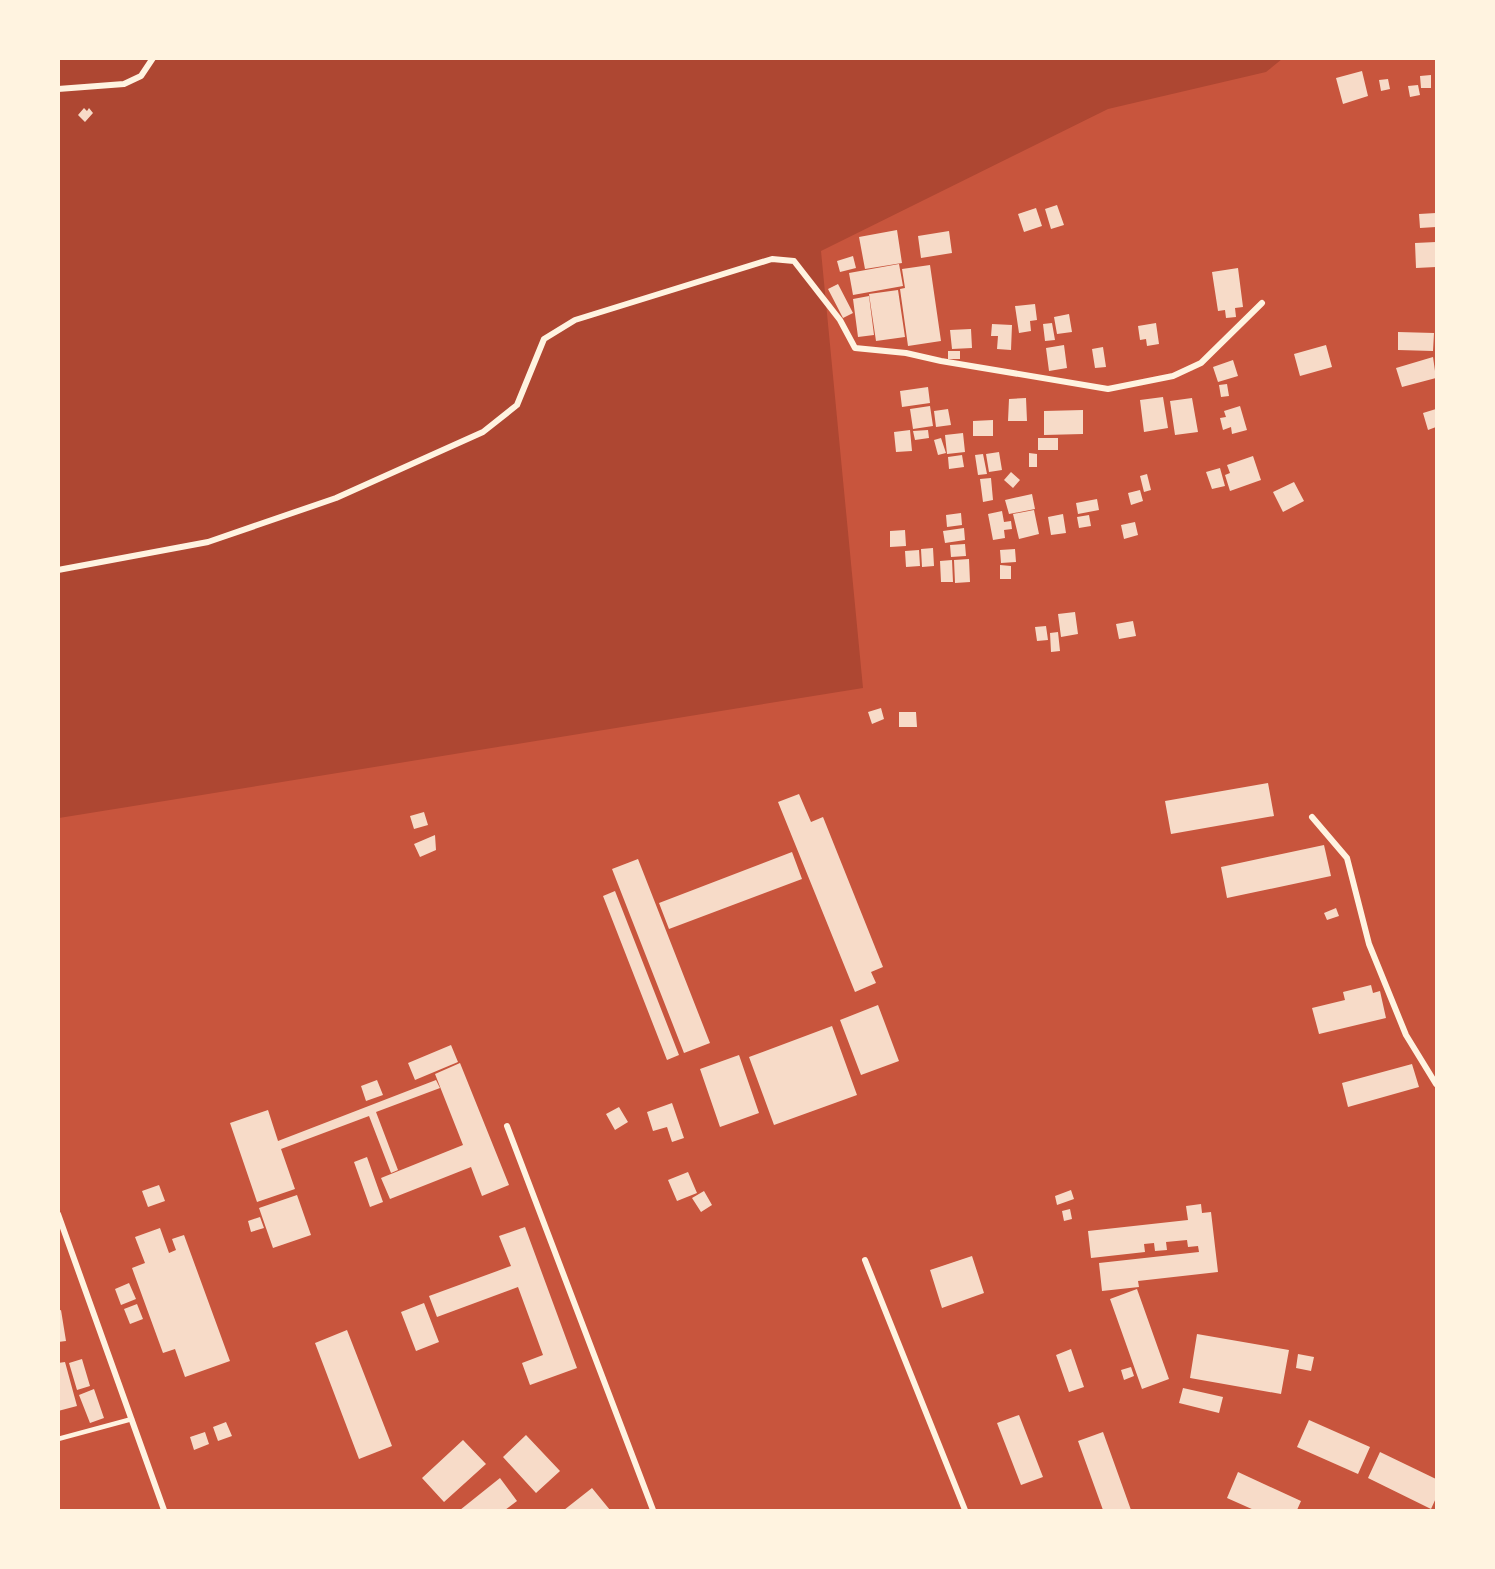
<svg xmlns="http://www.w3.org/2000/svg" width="1495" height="1569" viewBox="0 0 1495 1569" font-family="'Golos Text',sans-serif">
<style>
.green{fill:#ae4732}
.building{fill:#f7dbc8}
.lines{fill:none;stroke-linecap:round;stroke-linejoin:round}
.service{stroke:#fff3e0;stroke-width:4.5}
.minor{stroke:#fff3e0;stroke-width:6}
</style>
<rect width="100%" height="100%" fill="#c8553d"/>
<path class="green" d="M 59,59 L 1282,59 L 1266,72 L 1108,109 L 821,251 L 863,688 L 59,818 Z"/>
<path class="building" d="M 1362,71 L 1368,96 L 1343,104 L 1336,78 Z
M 1431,75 L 1431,88 L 1421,88 L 1420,76 Z
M 1388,79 L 1390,89 L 1381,91 L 1379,80 Z
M 1418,85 L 1420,95 L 1410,97 L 1408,86 Z
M 84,108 L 87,111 L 89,108 L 93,113 L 85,122 L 78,115 Z
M 1057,205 L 1064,225 L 1051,229 L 1045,209 Z
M 1036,208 L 1042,226 L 1024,232 L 1018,214 Z
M 1436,213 L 1436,227 L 1420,228 L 1419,214 Z
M 897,230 L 902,263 L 865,269 L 859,237 Z
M 949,231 L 952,253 L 921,258 L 918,236 Z
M 1436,242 L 1436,267 L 1416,268 L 1415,243 Z
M 853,256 L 856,268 L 840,272 L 837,261 Z
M 899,264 L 903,286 L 853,295 L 849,273 Z
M 930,265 L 941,341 L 908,346 L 900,289 L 905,288 L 902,269 Z
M 1238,268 L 1243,307 L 1235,308 L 1236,317 L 1226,318 L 1225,310 L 1218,311 L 1212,272 Z
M 838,284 L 853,313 L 843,318 L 828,289 Z
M 898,290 L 905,337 L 876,341 L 869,294 Z
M 869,296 L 874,335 L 858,337 L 853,299 Z
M 1035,304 L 1037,320 L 1030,321 L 1031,331 L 1019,333 L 1015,306 Z
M 1069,314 L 1072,332 L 1057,334 L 1054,317 Z
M 1052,323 L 1055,340 L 1045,341 L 1043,324 Z
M 1156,323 L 1159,344 L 1147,346 L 1146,339 L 1140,340 L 1138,326 Z
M 992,324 L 1012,325 L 1011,350 L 997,349 L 998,336 L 991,336 Z
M 971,329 L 972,348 L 952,349 L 950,330 Z
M 1398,332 L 1434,333 L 1433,351 L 1398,350 Z
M 1064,345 L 1067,368 L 1049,371 L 1046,348 Z
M 1326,345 L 1332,367 L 1300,376 L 1294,354 Z
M 1103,347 L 1106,367 L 1095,368 L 1092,349 Z
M 948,351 L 960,351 L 960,359 L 948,359 Z
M 1433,357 L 1436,378 L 1402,387 L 1396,368 Z
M 1233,360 L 1238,376 L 1218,382 L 1213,367 Z
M 1227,384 L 1229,396 L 1221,397 L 1219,385 Z
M 928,387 L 930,403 L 902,407 L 900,391 Z
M 1163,397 L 1168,428 L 1144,432 L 1140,400 Z
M 1026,398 L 1027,421 L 1008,421 L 1009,399 Z
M 1192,398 L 1198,432 L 1175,435 L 1170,401 Z
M 930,406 L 933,426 L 913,429 L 910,409 Z
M 1240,406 L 1247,430 L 1232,434 L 1231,427 L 1223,430 L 1220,418 L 1226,417 L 1224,411 Z
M 948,409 L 951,425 L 936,427 L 934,411 Z
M 1436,409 L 1436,427 L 1428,430 L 1423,413 Z
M 1083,410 L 1083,434 L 1044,435 L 1044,411 Z
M 993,420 L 993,436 L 973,436 L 973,421 Z
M 910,430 L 912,451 L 896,452 L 894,432 Z
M 928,430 L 929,438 L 915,440 L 913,431 Z
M 963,433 L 965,452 L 947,454 L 945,435 Z
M 941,438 L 946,453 L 938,455 L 934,440 Z
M 1038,438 L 1058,438 L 1058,450 L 1038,450 Z
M 999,452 L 1002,470 L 989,472 L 986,454 Z
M 1029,453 L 1037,454 L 1037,467 L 1029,467 Z
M 983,454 L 987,474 L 978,475 L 975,455 Z
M 962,455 L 964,467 L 949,469 L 948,457 Z
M 1253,456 L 1261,480 L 1230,491 L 1225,475 L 1230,473 L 1227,465 Z
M 1220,468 L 1225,486 L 1212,489 L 1206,472 Z
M 1011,472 L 1020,480 L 1013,488 L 1004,480 Z
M 1147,474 L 1151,490 L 1144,492 L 1140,476 Z
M 991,478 L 993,500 L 983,502 L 980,479 Z
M 1294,482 L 1304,501 L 1283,512 L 1273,492 Z
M 1140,490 L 1143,501 L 1131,505 L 1128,493 Z
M 1032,494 L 1035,509 L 1009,514 L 1005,500 Z
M 1097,499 L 1099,510 L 1078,514 L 1076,503 Z
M 1034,510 L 1039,534 L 1019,539 L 1013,514 Z
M 1002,511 L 1004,522 L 1011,521 L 1012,529 L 1004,530 L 1005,538 L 993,540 L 988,514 Z
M 961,513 L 962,525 L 947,527 L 946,515 Z
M 1063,514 L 1066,533 L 1051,535 L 1048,517 Z
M 1089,515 L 1091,526 L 1079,528 L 1077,517 Z
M 1135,522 L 1138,535 L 1124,539 L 1121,525 Z
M 964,528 L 965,540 L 945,543 L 943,531 Z
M 905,530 L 906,546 L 890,547 L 890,531 Z
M 965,544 L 966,556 L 951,557 L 950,545 Z
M 933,548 L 934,566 L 922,567 L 921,549 Z
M 1015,549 L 1016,562 L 1001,563 L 1000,550 Z
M 919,550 L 920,566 L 906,567 L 905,551 Z
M 969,559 L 970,582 L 955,583 L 954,560 Z
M 952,560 L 953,582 L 941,582 L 940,561 Z
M 1000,565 L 1011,566 L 1011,579 L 1000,579 Z
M 1075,612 L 1078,634 L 1061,637 L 1058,614 Z
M 1133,621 L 1136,636 L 1119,639 L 1116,624 Z
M 1046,626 L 1048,640 L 1037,641 L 1035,627 Z
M 1058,632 L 1060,651 L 1051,652 L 1050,633 Z
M 881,708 L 884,719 L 872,724 L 868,712 Z
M 899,712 L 916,712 L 917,727 L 899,727 Z
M 1268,783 L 1274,816 L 1171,834 L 1165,801 Z
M 799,794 L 811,822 L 823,817 L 883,967 L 871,972 L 876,983 L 855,992 L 778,802 Z
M 424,812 L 428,825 L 414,829 L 410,816 Z
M 435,835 L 436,850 L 420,857 L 414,844 Z
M 1324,845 L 1331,876 L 1227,898 L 1221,867 Z
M 792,852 L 802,879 L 669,929 L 659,903 Z
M 638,859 L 710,1043 L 684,1053 L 612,869 Z
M 615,891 L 679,1055 L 667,1060 L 603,896 Z
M 1336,908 L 1339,916 L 1327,920 L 1324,913 Z
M 1371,985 L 1373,993 L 1380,991 L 1386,1018 L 1319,1034 L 1312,1008 L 1345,1000 L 1343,992 Z
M 878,1005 L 899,1061 L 861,1075 L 840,1020 Z
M 832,1026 L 857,1095 L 774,1125 L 749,1057 Z
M 451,1045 L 458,1062 L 415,1080 L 408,1063 Z
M 739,1055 L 759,1113 L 720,1127 L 700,1069 Z
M 460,1063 L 509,1185 L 482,1196 L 471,1167 L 390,1199 L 381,1178 L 463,1145 L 435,1074 Z
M 1412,1064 L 1419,1087 L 1348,1107 L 1342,1083 Z
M 377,1080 L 383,1095 L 366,1101 L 361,1086 Z
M 436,1080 L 440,1088 L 376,1112 L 398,1170 L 391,1173 L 369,1116 L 281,1149 L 295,1189 L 257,1202 L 230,1123 L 268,1110 L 278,1141 Z
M 672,1103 L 684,1138 L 672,1142 L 667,1127 L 653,1131 L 647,1112 Z
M 619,1107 L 628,1122 L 615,1130 L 606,1114 Z
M 367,1157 L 383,1202 L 370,1207 L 354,1162 Z
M 688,1172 L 697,1193 L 677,1201 L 668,1180 Z
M 159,1185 L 165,1201 L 148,1207 L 142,1191 Z
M 1071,1190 L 1074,1199 L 1057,1205 L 1055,1196 Z
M 704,1191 L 712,1205 L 701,1212 L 692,1198 Z
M 297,1195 L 311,1235 L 273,1248 L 259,1208 Z
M 1201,1204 L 1202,1213 L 1211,1212 L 1218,1272 L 1138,1281 L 1139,1287 L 1102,1291 L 1099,1263 L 1199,1252 L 1198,1246 L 1188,1247 L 1187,1240 L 1166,1242 L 1167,1250 L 1155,1251 L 1154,1243 L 1144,1244 L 1145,1252 L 1091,1258 L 1088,1231 L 1188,1220 L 1186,1206 Z
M 1070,1209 L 1072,1219 L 1064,1221 L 1062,1211 Z
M 260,1217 L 264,1228 L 251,1232 L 248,1221 Z
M 525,1227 L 577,1368 L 530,1385 L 522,1363 L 543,1355 L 518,1287 L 437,1317 L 429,1296 L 511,1266 L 499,1236 Z
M 160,1228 L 169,1253 L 176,1250 L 172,1239 L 184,1235 L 230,1361 L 185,1377 L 175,1349 L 163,1353 L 132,1268 L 145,1263 L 135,1237 Z
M 972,1256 L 984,1293 L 942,1308 L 930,1270 Z
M 129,1283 L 136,1299 L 121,1305 L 115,1289 Z
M 1137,1289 L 1169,1379 L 1142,1389 L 1110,1299 Z
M 424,1303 L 439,1342 L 416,1351 L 401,1312 Z
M 137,1304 L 143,1319 L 130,1324 L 124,1309 Z
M 61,1310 L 66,1341 L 58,1342 L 58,1311 Z
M 347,1330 L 392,1446 L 359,1459 L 315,1343 Z
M 1197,1334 L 1289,1350 L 1281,1394 L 1190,1378 Z
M 1071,1349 L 1084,1387 L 1069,1392 L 1056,1355 Z
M 1298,1354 L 1314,1357 L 1311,1371 L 1296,1368 Z
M 82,1359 L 90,1386 L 77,1390 L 69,1363 Z
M 65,1362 L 77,1406 L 58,1411 L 58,1363 Z
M 1131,1367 L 1134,1376 L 1124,1380 L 1121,1370 Z
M 1183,1388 L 1223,1397 L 1219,1413 L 1179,1403 Z
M 94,1389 L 104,1418 L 90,1423 L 79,1395 Z
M 1019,1415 L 1043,1477 L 1021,1485 L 997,1423 Z
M 1309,1420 L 1370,1447 L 1358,1474 L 1297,1447 Z
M 226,1422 L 232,1436 L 218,1441 L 213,1427 Z
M 205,1432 L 209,1444 L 194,1450 L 190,1437 Z
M 1103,1432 L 1131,1510 L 1103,1510 L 1078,1441 Z
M 526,1435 L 560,1471 L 536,1493 L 503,1457 Z
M 463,1440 L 486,1464 L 444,1502 L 422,1478 Z
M 1380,1452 L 1436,1479 L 1436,1498 L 1431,1509 L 1368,1478 Z
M 1238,1472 L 1301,1501 L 1297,1510 L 1254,1510 L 1227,1498 Z
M 500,1478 L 517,1501 L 505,1510 L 460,1510 Z
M 592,1488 L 610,1510 L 564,1510 Z"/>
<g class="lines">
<path class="service" d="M 58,1439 L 132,1419"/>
<path class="minor" d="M 58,89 L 124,84 L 141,76 L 153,58
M 58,570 L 208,542 L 336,498 L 483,432 L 517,405 L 544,339 L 575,320 L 772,259 L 794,261 L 840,320 L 855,348 L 906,353 L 941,361 L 1108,389 L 1173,376 L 1201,363 L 1262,303
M 1312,817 L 1347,858 L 1369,944 L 1406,1035 L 1436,1084
M 507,1126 L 653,1510
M 58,1214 L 164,1510
M 865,1260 L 965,1510"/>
</g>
<rect width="1495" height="1569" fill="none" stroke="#fff3e0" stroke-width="120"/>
</svg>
